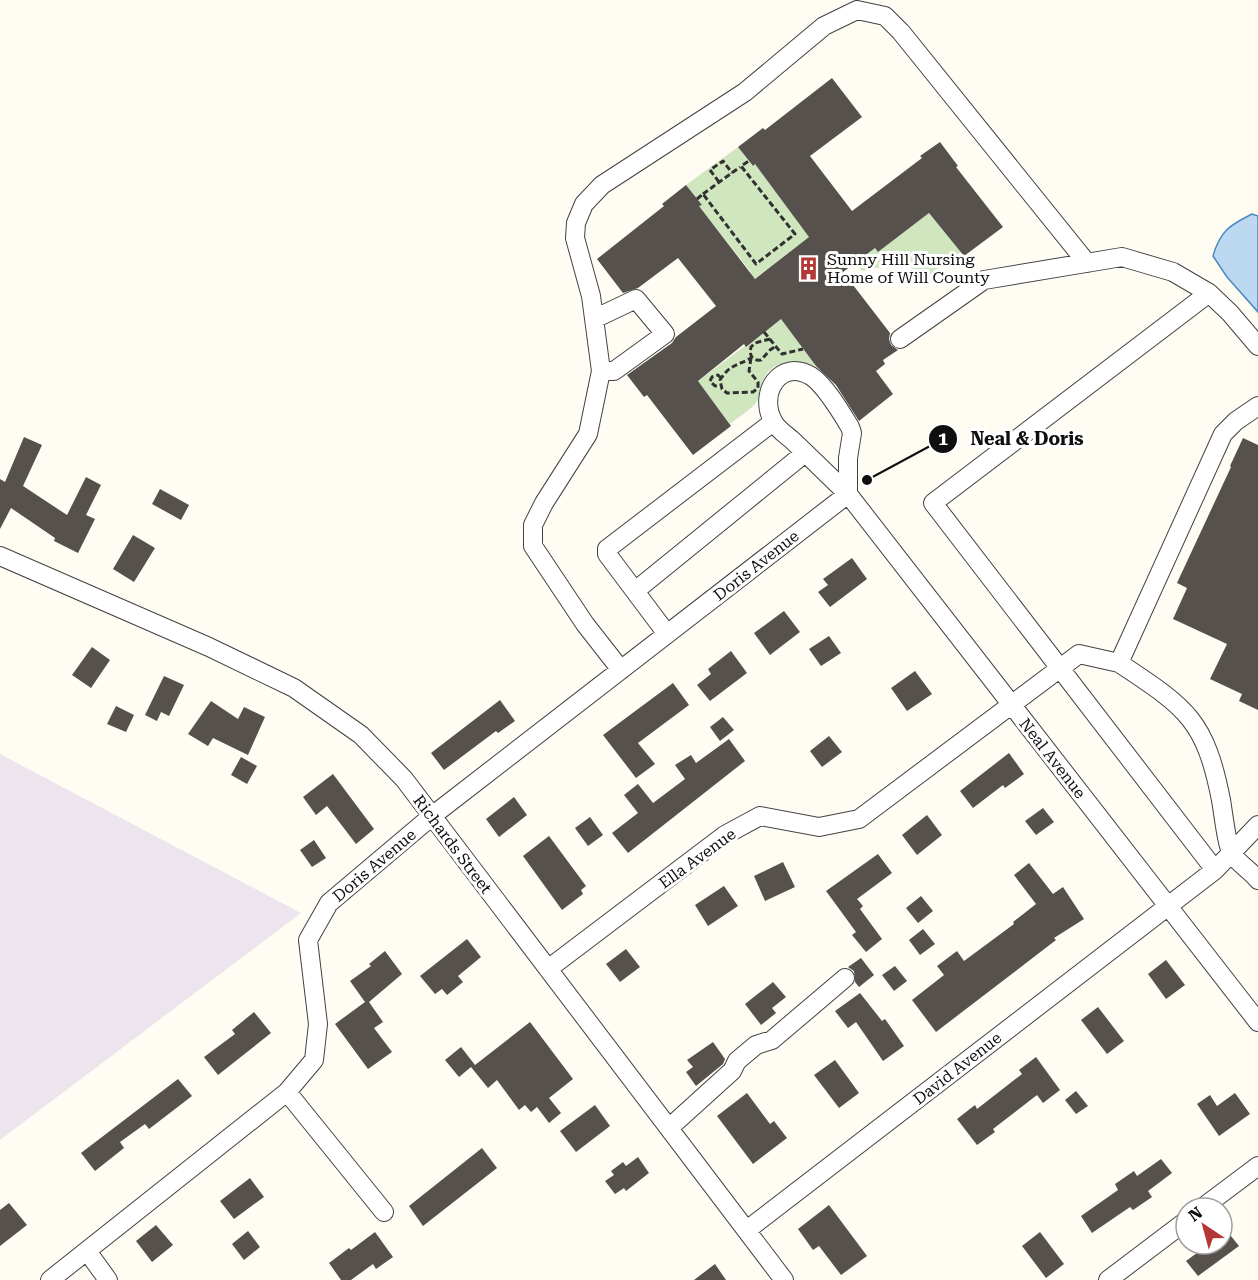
<svg xmlns="http://www.w3.org/2000/svg" width="1258" height="1280" viewBox="0 0 1258 1280" font-family="'Roboto Serif',serif">
<style>
.industrial{fill:#ede5ed}
.green{fill:#d0e6bf}
.water{fill:#bcd9f1;stroke:#4a89c1;stroke-width:1.5}
.building{fill:#57514d}
.lines{fill:none;stroke-linecap:round;stroke-linejoin:round}
.minor-casing{stroke:#424242;stroke-width:20}
.path{stroke:#313131;stroke-width:3;stroke-dasharray:6 3;stroke-linecap:butt}
.minor{stroke:#fff;stroke-width:18}
.labels{text-anchor:middle;stroke-width:6;stroke-linejoin:round;paint-order:stroke}
.poi-label{font-size:16px;fill:#0f0f0f;stroke:#fff;text-anchor:start}
.street-label{font-size:16px;fill:#0f0f0f;stroke:#fff}
.leader{fill:none;stroke:#0f0f0f;stroke-width:2}
.callout-dot{fill:#0f0f0f;stroke:#fff;stroke-width:2}
.mark-label{font-size:18px;text-anchor:middle;font-weight:bold;fill:#fff}
.callout-label{font-size:18px;text-anchor:middle;font-weight:bold;fill:#0f0f0f;stroke:#fff;stroke-width:6;stroke-linejoin:round;paint-order:stroke}
</style>
<rect width="100%" height="100%" fill="#fefcf3"/>
<path class="industrial" d="M 0,754 L 301,913 L 0,1140 Z"/>
<path class="green" d="M 738,147 L 752,166 L 755,164 L 804,229 L 812,235 L 753,280 L 750,271 L 699,206 L 701,204 L 686,185 Z
M 929,213 L 961,252 L 924,279 L 905,262 L 862,271 L 855,263 L 875,248 L 878,252 Z
M 781,319 L 816,366 C 798,361 771,358 763,381 C 760,387 761,397 756,403 C 749,411 738,417 730,424 L 698,381 Z"/>
<path class="water" d="M 1252,214 L 1258,216 L 1258,312 L 1227,277 L 1213,256 C 1220,231 1230,225 1252,214 Z"/>
<path class="building" d="M 832,78 L 862,117 L 810,156 L 852,211 L 922,158 L 920,156 L 940,142 L 958,166 L 956,167 L 1003,227 L 964,256 L 929,213 L 878,252 L 875,248 L 843,272 L 890,333 L 889,339 L 891,345 L 898,350 L 883,360 L 885,364 L 876,371 L 893,394 L 859,421 L 836,385 L 816,366 L 781,319 L 746,347 L 744,344 L 698,381 L 731,426 L 693,455 L 647,395 L 644,397 L 627,375 L 672,343 L 676,337 L 716,306 L 678,258 L 638,288 L 623,293 L 597,259 L 664,206 L 662,204 L 686,185 L 702,205 L 699,206 L 755,279 L 809,237 L 755,164 L 753,166 L 738,147 L 763,128 L 765,130 Z
M 24,437 L 42,445 L 23,486 L 67,515 L 86,477 L 101,485 L 86,515 L 95,519 L 78,553 L 54,541 L 55,538 L 11,508 L 0,529 L 0,479 L 5,482 Z
M 1243,438 L 1258,445 L 1258,710 L 1239,701 L 1242,694 L 1210,679 L 1227,644 L 1173,619 L 1187,588 L 1177,583 L 1231,467 L 1230,466 Z
M 160,489 L 189,505 L 181,520 L 152,504 Z
M 133,535 L 155,548 L 134,582 L 113,569 Z
M 852,558 L 867,579 L 830,607 L 818,592 L 828,585 L 823,579 Z
M 784,611 L 800,632 L 770,655 L 754,633 Z
M 829,636 L 841,653 L 821,666 L 809,649 Z
M 92,647 L 110,660 L 91,688 L 72,675 Z
M 731,651 L 747,673 L 710,701 L 697,685 L 711,674 L 708,669 Z
M 915,671 L 932,694 L 907,711 L 891,688 Z
M 164,676 L 184,685 L 169,716 L 161,712 L 157,721 L 145,715 Z
M 673,683 L 689,705 L 638,743 L 655,764 L 636,778 L 603,735 Z
M 500,700 L 515,721 L 498,733 L 496,731 L 444,770 L 431,753 Z
M 211,701 L 238,719 L 244,707 L 265,717 L 248,755 L 213,738 L 208,746 L 188,734 Z
M 116,706 L 134,715 L 126,732 L 107,724 Z
M 723,717 L 734,730 L 720,741 L 710,727 Z
M 829,736 L 842,752 L 822,767 L 810,751 Z
M 729,739 L 745,761 L 628,853 L 612,833 L 638,813 L 624,795 L 638,784 L 653,803 L 685,779 L 675,765 L 691,755 L 696,763 Z
M 1009,753 L 1024,774 L 1005,788 L 1003,785 L 973,808 L 960,791 Z
M 241,757 L 257,766 L 247,784 L 231,775 Z
M 333,774 L 374,829 L 356,844 L 327,806 L 316,815 L 303,797 Z
M 514,797 L 527,815 L 499,837 L 486,819 Z
M 1043,808 L 1054,822 L 1036,835 L 1025,821 Z
M 927,815 L 942,835 L 917,855 L 902,835 Z
M 590,817 L 603,835 L 588,846 L 575,828 Z
M 549,836 L 586,886 L 581,890 L 583,894 L 562,910 L 523,856 Z
M 314,840 L 326,858 L 312,867 L 300,850 Z
M 878,854 L 892,873 L 857,899 L 863,906 L 860,909 L 882,939 L 866,952 L 852,935 L 856,932 L 826,891 Z
M 783,862 L 795,887 L 765,901 L 754,876 Z
M 1029,863 L 1053,894 L 1063,887 L 1084,919 L 1054,938 L 1056,940 L 936,1032 L 912,1000 L 944,975 L 937,966 L 957,951 L 964,961 L 1014,924 L 1013,922 L 1036,904 L 1014,875 Z
M 724,886 L 738,906 L 708,926 L 695,905 Z
M 921,896 L 933,911 L 918,923 L 906,908 Z
M 923,929 L 935,944 L 920,955 L 909,940 Z
M 467,939 L 481,957 L 458,976 L 463,982 L 447,995 L 442,989 L 435,994 L 420,976 Z
M 626,949 L 640,967 L 620,982 L 606,964 Z
M 385,951 L 402,974 L 369,1002 L 383,1022 L 374,1028 L 392,1052 L 368,1069 L 335,1024 L 365,1002 L 350,981 L 371,966 L 369,964 Z
M 861,958 L 874,975 L 859,987 L 855,982 L 854,971 L 848,967 Z
M 1166,960 L 1185,985 L 1166,999 L 1148,974 Z
M 895,966 L 907,981 L 894,991 L 882,975 Z
M 773,982 L 786,997 L 772,1008 L 776,1013 L 761,1025 L 745,1004 Z
M 860,993 L 882,1021 L 885,1019 L 904,1046 L 883,1061 L 856,1022 L 848,1028 L 835,1011 Z
M 1098,1007 L 1124,1041 L 1107,1054 L 1081,1020 Z
M 254,1012 L 271,1033 L 218,1075 L 204,1057 L 235,1034 L 232,1030 Z
M 530,1022 L 573,1079 L 549,1098 L 561,1113 L 549,1123 L 537,1107 L 531,1112 L 525,1105 L 519,1110 L 497,1080 L 488,1088 L 471,1067 L 459,1077 L 445,1060 L 461,1047 L 475,1065 Z
M 713,1042 L 725,1059 L 723,1064 L 696,1086 L 686,1072 L 693,1067 L 687,1060 Z
M 1036,1057 L 1060,1090 L 1043,1103 L 1037,1095 L 993,1129 L 995,1132 L 977,1145 L 957,1119 L 975,1105 L 977,1109 L 1022,1074 L 1019,1070 Z
M 835,1060 L 859,1093 L 839,1108 L 814,1075 Z
M 178,1079 L 192,1096 L 149,1129 L 145,1124 L 120,1142 L 124,1148 L 95,1171 L 81,1153 Z
M 1076,1091 L 1088,1106 L 1076,1114 L 1065,1100 Z
M 747,1093 L 770,1124 L 774,1121 L 787,1138 L 753,1164 L 717,1116 Z
M 1235,1093 L 1250,1114 L 1219,1136 L 1197,1104 L 1210,1095 L 1217,1106 Z
M 595,1105 L 610,1126 L 576,1152 L 560,1131 Z
M 482,1148 L 497,1168 L 423,1226 L 409,1206 Z
M 638,1157 L 649,1173 L 626,1191 L 624,1188 L 615,1194 L 605,1181 L 614,1175 L 611,1171 L 623,1162 L 626,1166 Z
M 1161,1159 L 1172,1173 L 1148,1191 L 1152,1197 L 1133,1210 L 1130,1207 L 1092,1233 L 1081,1216 L 1118,1190 L 1115,1184 L 1134,1171 L 1137,1176 Z
M 250,1178 L 264,1197 L 234,1219 L 220,1201 Z
M 9,1203 L 27,1225 L 0,1246 L 0,1210 Z
M 829,1205 L 867,1256 L 841,1275 L 819,1246 L 813,1250 L 798,1229 Z
M 156,1225 L 173,1245 L 152,1262 L 136,1241 Z
M 248,1231 L 260,1247 L 244,1260 L 232,1244 Z
M 1227,1231 L 1239,1246 L 1198,1276 L 1186,1261 L 1209,1244 L 1222,1244 L 1222,1234 Z
M 375,1232 L 393,1257 L 376,1269 L 373,1264 L 351,1280 L 341,1280 L 329,1263 L 349,1248 L 351,1250 Z
M 1040,1232 L 1064,1264 L 1046,1278 L 1022,1246 Z
M 715,1264 L 726,1280 L 694,1280 Z"/>
<g class="lines">
<defs>
<path id="minor" d="M 1209,293 L 933,503 L 1215,870
M 594,319 L 636,299 L 665,334 L 614,371 L 601,371
M 900,339 L 984,280 L 1122,257 L 1173,272 L 1209,293 L 1230,313 L 1258,346
M 1258,406 L 1236,421 L 1223,434 L 1119,663 C 1185,707 1205,718 1221,800 C 1223,811 1227,847 1232,854 C 1239,864 1251,871 1258,880
M 848,494 L 848,458 L 852,433 L 850,427 C 841,412 825,385 811,376 C 780,358 758,393 773,421 C 776,428 786,435 792,440 C 811,458 829,476 848,494 L 1258,1022
M 0,556 L 209,647 L 294,688 L 361,735 L 404,779 L 784,1280
M 635,591 L 805,453
M 667,634 L 607,554 L 607,549 L 773,422
M 621,670 L 585,624 L 533,546 L 533,525 L 544,503 L 588,434 L 601,371 L 591,296 L 575,238 L 576,223 L 584,204 L 602,185 L 745,92 L 824,26 L 857,10 L 885,16 L 901,32 L 1087,263
M 548,969 L 725,835 L 760,816 L 819,827 L 859,819 L 1079,654 L 1119,663
M 287,1092 L 384,1212
M 669,1128 L 732,1071 L 737,1061 L 756,1045 L 772,1040 L 845,978
M 1202,1208 L 1258,1166
M 747,1230 L 1215,870 L 1258,825
M 87,1251 L 108,1280
M 50,1280 L 287,1092 L 314,1060 L 318,1024 L 308,940 L 329,903 L 432,816 L 848,494
M 1108,1280 L 1186,1221"/>
</defs>
<use href="#minor" class="minor-casing"/>
<path class="path" d="M 719,182 L 710,170 L 723,161 L 732,173
M 703,194 L 740,167
M 697,199 L 703,194 L 756,264 L 795,234 L 741,166 L 749,161
M 764,332 L 782,354 L 803,349
M 770,339 L 755,343 L 751,347 C 749,356 752,361 761,360 L 770,350 L 776,346
M 751,358 L 749,371 L 758,382 L 758,388 L 753,392 L 727,393 L 722,389 L 720,380 C 730,364 737,366 751,358 Z
M 721,378 L 718,375 L 712,377 L 710,381 L 715,386 L 722,385"/>
<use href="#minor" class="minor"/>
</g>
<defs>
<symbol id="building-bare" viewBox="-9 -9 18 18"><path d="M-4-6H4V6H1V3H-1V6H-4ZM-2.5-4.3h1.7v1.8h-1.7ZM.8-4.3h1.7v1.8H.8ZM-2.5-1h1.7V.8h-1.7ZM.8-1h1.7V.8H.8Z" fill="#b33734" stroke="#fff" stroke-width="2.5" paint-order="stroke"/></symbol>
</defs>
<g fill-rule="evenodd">
<use href="#building-bare" x="792" y="252" width="33" height="33"/>
</g>
<g class="labels">
<g class="poi-label">
<text x="827" y="265">Sunny Hill Nursing<tspan x="827" dy="18">Home of Will County</tspan></text>
</g>
<g class="street-label">
<text transform="translate(756 565) rotate(-38)" y="6">Doris Avenue</text>
<text transform="translate(1053 758) rotate(52)" y="6">Neal Avenue</text>
<text transform="translate(453 844) rotate(53)" y="6">Richards Street</text>
<text transform="translate(697 858) rotate(-36)" y="6">Ella Avenue</text>
<text transform="translate(374 865) rotate(-40)" y="6">Doris Avenue</text>
<text transform="translate(957 1068) rotate(-38)" y="6">David Avenue</text>
</g>
</g>
<path class="leader" d="M867 480L943 439"/>
<g class="callout-dot">
<circle cx="867" cy="480" r="6"/>
<circle cx="943" cy="439" r="15"/>
</g>
<g class="mark-label">
<text x="943" y="445">1</text>
</g>
<g class="callout-label">
<text x="1027" y="445">Neal &amp; Doris</text>
</g>
<g transform="translate(1204 1226) rotate(324)"><circle r="28" fill="#ffffff" stroke="#9f9f9f" stroke-width="1.5"/>
<path d="M0-4.5L10 22L0 15L-10 22Z" fill="#b33734"/>
<text y="-9" font-size="16" font-weight="bold" text-anchor="middle" fill="#0f0f0f">N</text>
</g>
</svg>
